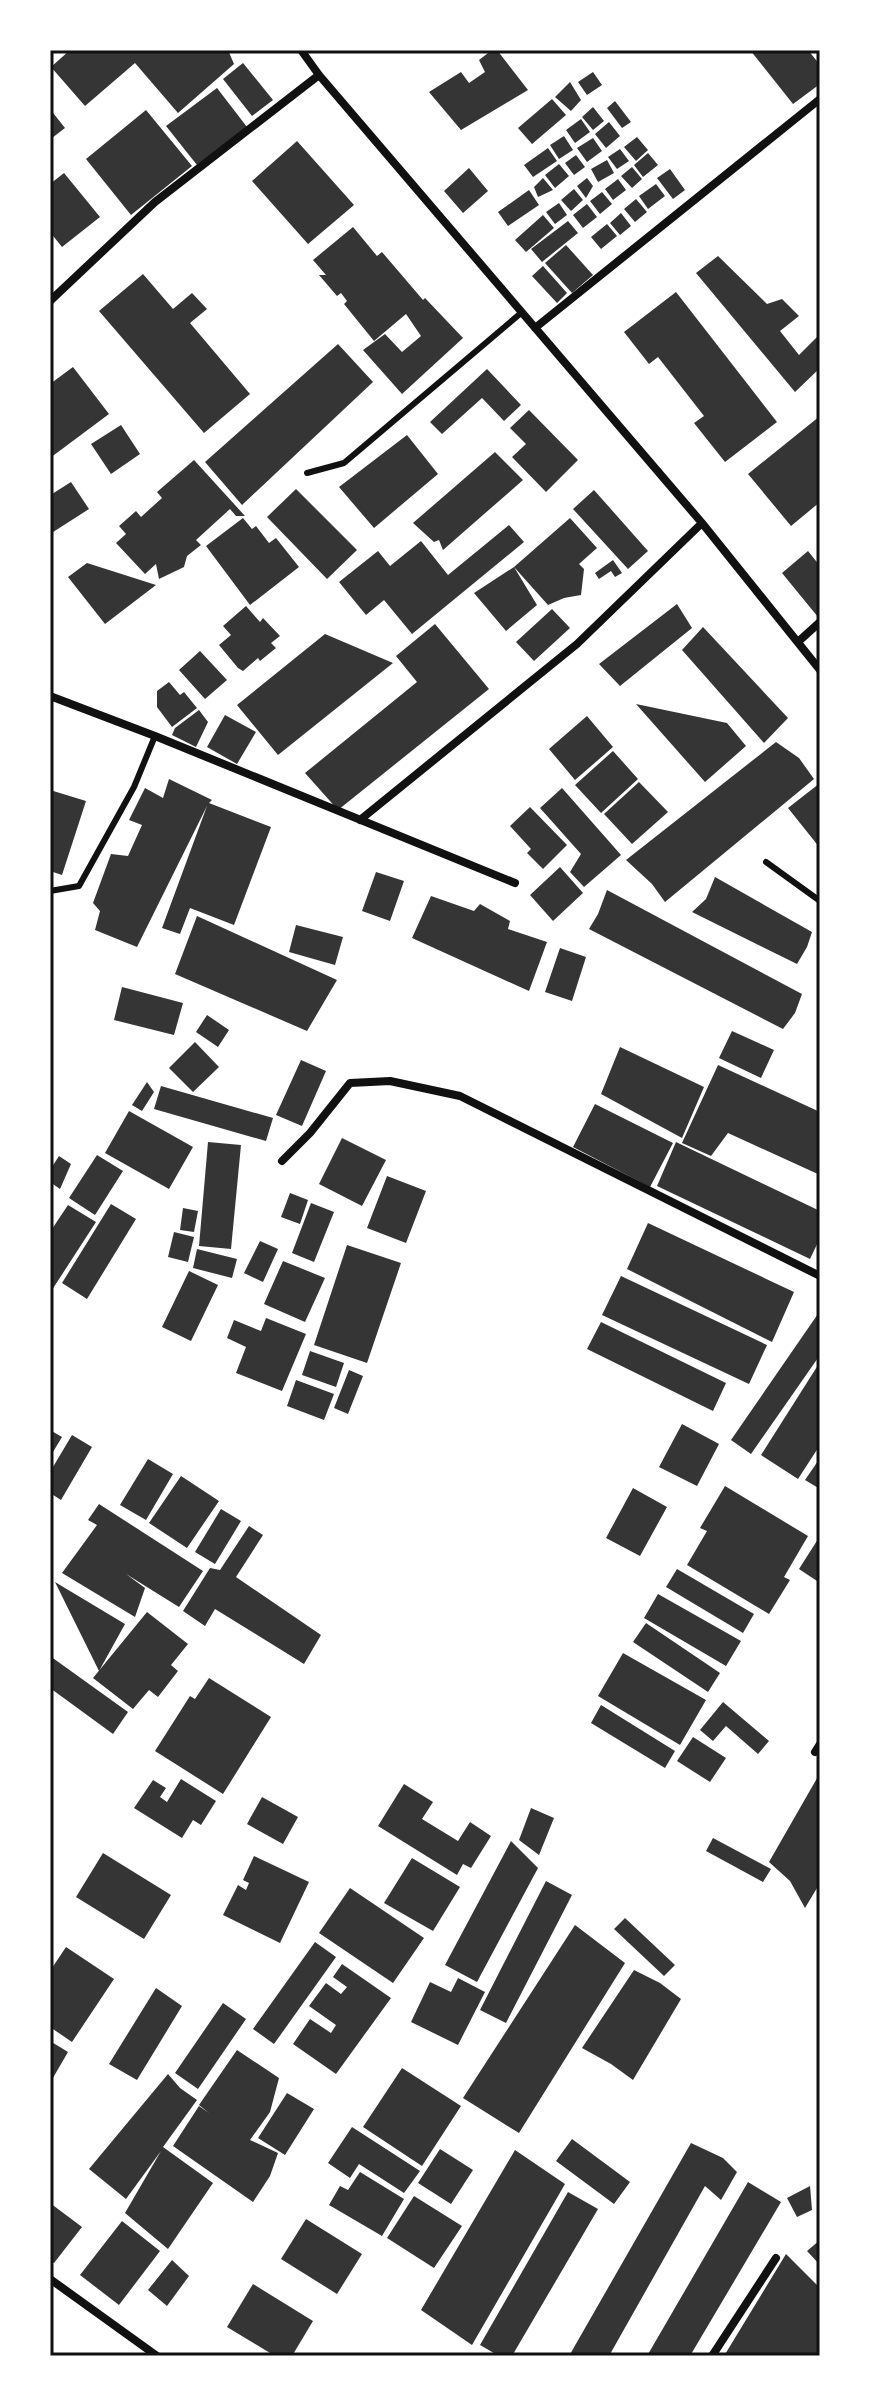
<svg xmlns="http://www.w3.org/2000/svg" width="870" height="2406" viewBox="0 0 870 2406" font-family="Merriweather,serif">
<style>
.building{fill:#353535}
.lines{fill:none;stroke-linecap:round;stroke-linejoin:round}
.service{stroke:#111;stroke-width:6}
.minor{stroke:#111;stroke-width:8}
.neatline{fill:none;stroke:#111;stroke-width:3}
</style>
<rect width="100%" height="100%" fill="#fff"/>
<path class="building" d="M 70,50 L 228,50 L 234,64 L 178,113 L 135,63 L 85,106 L 51,67 Z
M 492,50 L 497,50 L 528,90 L 461,130 L 429,92 L 461,72 L 469,83 L 485,72 L 479,60 Z
M 750,50 L 808,50 L 820,65 L 820,84 L 793,104 Z
M 243,63 L 273,100 L 252,116 L 223,79 Z
M 593,72 L 602,85 L 587,95 L 578,82 Z
M 570,82 L 581,100 L 571,111 L 555,97 Z
M 217,88 L 247,127 L 197,165 L 166,126 Z
M 552,99 L 566,115 L 532,144 L 518,128 Z
M 615,101 L 631,122 L 622,128 L 607,108 Z
M 593,107 L 604,121 L 593,130 L 582,117 Z
M 50,109 L 65,128 L 52,138 L 50,135 Z
M 146,110 L 192,166 L 131,215 L 86,159 Z
M 581,119 L 590,132 L 575,143 L 566,130 Z
M 609,122 L 620,136 L 606,148 L 595,134 Z
M 564,136 L 573,150 L 559,159 L 550,145 Z
M 637,137 L 648,150 L 636,161 L 624,147 Z
M 593,138 L 602,151 L 587,162 L 577,148 Z
M 297,141 L 354,205 L 308,244 L 252,181 Z
M 548,148 L 557,161 L 533,177 L 524,165 Z
M 620,149 L 629,161 L 617,169 L 608,157 Z
M 648,153 L 658,165 L 643,177 L 634,165 Z
M 576,155 L 585,167 L 574,175 L 565,163 Z
M 607,160 L 614,173 L 598,182 L 591,169 Z
M 559,164 L 569,176 L 555,188 L 545,175 Z
M 632,167 L 642,179 L 632,188 L 621,176 Z
M 469,168 L 488,191 L 463,213 L 444,191 Z
M 670,169 L 685,190 L 673,199 L 657,178 Z
M 64,173 L 100,217 L 62,247 L 50,232 L 50,184 Z
M 543,178 L 553,190 L 538,197 L 534,187 Z
M 587,178 L 593,186 L 586,198 L 577,186 Z
M 618,179 L 626,190 L 613,200 L 605,189 Z
M 656,184 L 665,196 L 648,209 L 639,196 Z
M 574,189 L 583,200 L 571,211 L 561,200 Z
M 529,190 L 539,205 L 508,226 L 498,212 Z
M 602,192 L 612,204 L 600,214 L 590,201 Z
M 636,199 L 647,212 L 635,222 L 624,209 Z
M 559,203 L 567,215 L 555,224 L 546,212 Z
M 587,204 L 597,217 L 583,228 L 573,215 Z
M 621,213 L 631,226 L 620,235 L 610,223 Z
M 543,215 L 554,228 L 526,252 L 515,240 Z
M 568,221 L 578,233 L 542,262 L 531,249 Z
M 607,224 L 617,236 L 601,249 L 591,237 Z
M 353,227 L 377,256 L 382,252 L 423,300 L 425,298 L 463,338 L 402,394 L 363,350 L 385,334 L 402,352 L 421,336 L 406,314 L 374,341 L 344,304 L 347,301 L 341,293 L 337,296 L 319,275 L 326,275 L 313,260 Z
M 566,245 L 593,275 L 572,293 L 545,263 Z
M 718,256 L 767,304 L 782,299 L 799,316 L 780,331 L 799,355 L 818,336 L 820,339 L 820,368 L 795,392 L 696,273 Z
M 543,266 L 567,293 L 557,303 L 532,276 Z
M 143,274 L 173,309 L 192,293 L 207,309 L 190,323 L 250,394 L 204,433 L 99,311 Z
M 676,292 L 777,422 L 725,462 L 694,423 L 704,416 L 658,357 L 649,364 L 624,332 Z
M 338,344 L 373,382 L 242,505 L 205,462 Z
M 73,367 L 109,414 L 50,458 L 50,384 Z
M 487,369 L 521,405 L 504,421 L 482,398 L 442,434 L 430,422 Z
M 529,410 L 578,460 L 546,492 L 512,457 L 526,444 L 510,428 Z
M 820,416 L 820,502 L 791,526 L 748,474 Z
M 121,425 L 140,454 L 111,474 L 91,444 Z
M 407,435 L 438,474 L 374,528 L 339,487 Z
M 495,452 L 523,480 L 443,550 L 439,540 L 434,542 L 413,523 Z
M 194,460 L 245,516 L 236,516 L 230,509 L 196,540 L 201,545 L 187,556 L 184,567 L 159,579 L 156,564 L 145,574 L 116,543 L 126,534 L 119,526 L 136,511 L 141,517 L 162,498 L 157,492 Z
M 71,482 L 89,509 L 50,534 L 50,491 L 52,494 Z
M 296,489 L 357,550 L 327,579 L 267,517 Z
M 594,490 L 648,551 L 628,569 L 573,509 Z
M 243,518 L 252,529 L 256,526 L 269,543 L 276,538 L 299,567 L 250,605 L 206,546 Z
M 570,518 L 597,548 L 579,564 L 584,569 L 581,595 L 564,598 L 548,605 L 514,567 L 537,605 L 506,631 L 474,593 L 514,567 Z
M 509,525 L 524,542 L 412,634 L 384,600 L 366,615 L 339,582 L 378,551 L 390,566 L 421,541 L 448,575 Z
M 808,551 L 820,566 L 820,615 L 818,617 L 782,573 Z
M 613,560 L 622,573 L 615,577 L 611,571 L 599,579 L 595,573 Z
M 87,563 L 156,585 L 105,624 L 68,577 Z
M 677,604 L 692,628 L 620,686 L 599,664 Z
M 246,606 L 260,622 L 263,618 L 280,636 L 271,643 L 276,648 L 260,661 L 258,658 L 243,671 L 238,668 L 219,645 L 231,635 L 223,626 Z
M 552,609 L 570,628 L 534,661 L 516,642 Z
M 435,624 L 489,689 L 338,810 L 305,773 L 417,682 L 396,656 Z
M 703,627 L 788,718 L 764,743 L 682,650 Z
M 325,634 L 393,663 L 278,755 L 237,705 Z
M 200,651 L 227,680 L 205,699 L 179,670 Z
M 169,682 L 180,695 L 184,692 L 197,708 L 172,727 L 157,707 L 157,691 Z
M 636,704 L 727,723 L 746,746 L 705,782 Z
M 199,710 L 208,722 L 196,747 L 172,735 L 175,728 Z
M 225,715 L 256,732 L 237,764 L 207,747 Z
M 587,716 L 613,747 L 575,780 L 549,749 Z
M 776,742 L 799,758 L 814,779 L 665,902 L 652,884 L 626,860 Z
M 613,751 L 638,779 L 601,813 L 575,785 Z
M 169,779 L 212,800 L 209,803 L 271,827 L 234,925 L 190,908 L 180,934 L 162,928 L 207,806 L 137,947 L 95,930 L 100,911 L 93,903 L 111,854 L 128,856 L 142,825 L 129,820 L 145,788 L 163,798 Z
M 639,782 L 668,812 L 632,844 L 604,814 Z
M 820,783 L 820,848 L 788,808 Z
M 562,788 L 621,855 L 584,887 L 570,872 L 581,854 L 540,808 Z
M 50,790 L 86,801 L 62,875 L 50,871 Z
M 530,807 L 567,845 L 543,869 L 527,853 L 531,849 L 510,826 Z
M 560,867 L 583,893 L 553,921 L 530,895 Z
M 376,872 L 404,881 L 390,921 L 362,911 Z
M 715,877 L 812,932 L 807,947 L 797,964 L 692,912 L 706,899 Z
M 607,890 L 802,994 L 795,1013 L 783,1029 L 589,929 L 598,914 Z
M 431,896 L 474,911 L 480,904 L 510,921 L 508,929 L 547,942 L 529,991 L 412,938 Z
M 197,916 L 337,980 L 307,1031 L 175,974 Z
M 296,925 L 343,937 L 335,965 L 289,952 Z
M 560,948 L 586,957 L 572,1001 L 545,992 Z
M 122,987 L 183,1003 L 174,1035 L 114,1020 Z
M 207,1015 L 229,1030 L 218,1047 L 196,1032 Z
M 732,1031 L 774,1050 L 761,1078 L 719,1058 Z
M 195,1042 L 219,1067 L 193,1092 L 169,1068 Z
M 620,1047 L 704,1087 L 682,1138 L 601,1094 Z
M 301,1060 L 326,1071 L 302,1126 L 276,1115 Z
M 718,1065 L 820,1112 L 820,1175 L 728,1133 L 711,1156 L 682,1143 Z
M 147,1082 L 154,1092 L 142,1111 L 132,1105 Z
M 161,1086 L 273,1118 L 266,1141 L 154,1109 Z
M 595,1104 L 673,1143 L 650,1187 L 573,1147 Z
M 129,1111 L 193,1147 L 169,1189 L 105,1153 Z
M 342,1138 L 386,1160 L 362,1206 L 319,1184 Z
M 208,1142 L 241,1145 L 231,1249 L 199,1246 Z
M 676,1142 L 820,1211 L 820,1238 L 810,1259 L 657,1186 Z
M 97,1155 L 123,1171 L 95,1215 L 69,1198 Z
M 59,1156 L 71,1164 L 60,1189 L 50,1182 L 50,1170 Z
M 387,1176 L 426,1191 L 406,1243 L 367,1228 Z
M 290,1193 L 308,1200 L 300,1224 L 281,1217 Z
M 311,1203 L 334,1212 L 314,1262 L 292,1253 Z
M 111,1204 L 136,1219 L 87,1299 L 62,1283 Z
M 68,1205 L 96,1222 L 50,1293 L 50,1232 Z
M 183,1208 L 198,1211 L 194,1232 L 180,1230 Z
M 648,1223 L 794,1292 L 772,1342 L 627,1269 Z
M 174,1232 L 194,1237 L 188,1262 L 168,1257 Z
M 260,1241 L 278,1249 L 263,1282 L 244,1273 Z
M 347,1245 L 401,1263 L 367,1363 L 314,1345 Z
M 197,1249 L 237,1259 L 232,1278 L 193,1268 Z
M 283,1261 L 325,1278 L 305,1322 L 264,1304 Z
M 189,1271 L 218,1285 L 191,1341 L 162,1327 Z
M 621,1276 L 767,1345 L 749,1384 L 602,1315 Z
M 820,1311 L 820,1355 L 751,1454 L 731,1440 Z
M 266,1318 L 306,1334 L 282,1391 L 236,1373 L 246,1347 L 227,1338 L 234,1320 L 261,1331 Z
M 601,1322 L 726,1383 L 713,1411 L 587,1349 Z
M 310,1351 L 344,1363 L 336,1387 L 302,1375 Z
M 820,1362 L 820,1445 L 798,1479 L 761,1455 Z
M 349,1370 L 363,1376 L 348,1414 L 334,1408 Z
M 296,1380 L 334,1394 L 324,1420 L 287,1406 Z
M 682,1424 L 719,1444 L 697,1486 L 659,1467 Z
M 50,1430 L 62,1437 L 50,1457 Z
M 72,1435 L 92,1447 L 61,1500 L 50,1493 L 50,1472 Z
M 820,1458 L 820,1489 L 805,1480 Z
M 148,1459 L 173,1474 L 146,1520 L 120,1505 Z
M 181,1476 L 219,1501 L 187,1548 L 149,1523 Z
M 725,1486 L 808,1536 L 784,1577 L 790,1580 L 769,1614 L 687,1565 L 707,1531 L 700,1528 Z
M 633,1488 L 667,1507 L 640,1556 L 606,1538 Z
M 99,1504 L 203,1571 L 179,1607 L 126,1574 L 145,1588 L 135,1617 L 62,1573 L 97,1525 L 88,1520 Z
M 221,1509 L 241,1521 L 215,1564 L 195,1552 Z
M 249,1526 L 263,1535 L 236,1577 L 321,1635 L 304,1664 L 215,1609 L 205,1626 L 183,1611 L 210,1568 L 220,1570 Z
M 820,1536 L 820,1583 L 799,1569 Z
M 677,1569 L 754,1614 L 743,1633 L 666,1587 Z
M 55,1582 L 125,1624 L 99,1671 Z
M 658,1594 L 741,1641 L 726,1666 L 644,1618 Z
M 147,1612 L 188,1644 L 171,1665 L 178,1671 L 158,1697 L 149,1690 L 133,1709 L 93,1678 Z
M 646,1623 L 720,1673 L 708,1692 L 633,1642 Z
M 623,1653 L 706,1700 L 680,1745 L 598,1696 Z
M 50,1656 L 128,1712 L 113,1734 L 50,1688 Z
M 209,1678 L 271,1717 L 223,1794 L 155,1751 L 190,1696 L 195,1699 Z
M 723,1702 L 769,1741 L 758,1754 L 726,1726 L 713,1741 L 700,1730 Z
M 601,1705 L 675,1751 L 665,1768 L 591,1723 Z
M 693,1737 L 726,1758 L 710,1782 L 677,1761 Z
M 820,1773 L 820,1883 L 805,1908 L 790,1881 L 769,1862 Z
M 181,1779 L 216,1801 L 201,1825 L 193,1820 L 182,1838 L 134,1808 L 153,1780 L 166,1788 L 160,1797 L 167,1802 Z
M 404,1784 L 433,1802 L 422,1819 L 458,1841 L 470,1822 L 491,1836 L 471,1868 L 463,1864 L 457,1875 L 378,1826 Z
M 262,1797 L 298,1817 L 283,1844 L 247,1824 Z
M 531,1808 L 554,1818 L 539,1855 L 519,1840 Z
M 713,1838 L 771,1869 L 763,1882 L 706,1851 Z
M 511,1841 L 538,1868 L 477,1982 L 445,1965 Z
M 103,1853 L 171,1895 L 144,1939 L 76,1897 Z
M 254,1856 L 309,1882 L 280,1943 L 223,1915 L 238,1885 L 246,1890 L 249,1883 L 243,1880 Z
M 412,1858 L 460,1887 L 433,1931 L 384,1903 Z
M 546,1881 L 572,1895 L 506,2023 L 480,2010 Z
M 350,1888 L 424,1938 L 393,1983 L 319,1933 Z
M 625,1918 L 675,1965 L 664,1976 L 614,1929 Z
M 575,1925 L 625,1963 L 519,2133 L 463,2098 Z
M 315,1942 L 336,1957 L 274,2044 L 253,2029 Z
M 66,1947 L 114,1979 L 72,2042 L 50,2027 L 50,1971 Z
M 342,1964 L 391,1998 L 336,2074 L 293,2044 L 310,2019 L 331,2033 L 336,2025 L 309,2006 L 326,1983 L 341,1994 L 347,1987 L 333,1977 Z
M 634,1970 L 660,1983 L 681,1999 L 633,2080 L 611,2064 L 582,2048 Z
M 458,1978 L 485,1992 L 458,2045 L 411,2022 L 430,1982 L 451,1992 Z
M 156,1988 L 182,2006 L 137,2080 L 109,2064 Z
M 223,2003 L 246,2019 L 198,2089 L 175,2073 Z
M 50,2041 L 68,2052 L 50,2083 Z
M 237,2050 L 279,2078 L 270,2112 L 250,2140 L 278,2153 L 270,2176 L 253,2202 L 173,2146 L 199,2106 L 209,2113 L 199,2105 Z
M 402,2068 L 461,2106 L 422,2166 L 363,2127 Z
M 168,2074 L 180,2088 L 197,2100 L 163,2147 L 213,2183 L 168,2249 L 125,2213 L 161,2151 L 126,2199 L 89,2169 Z
M 287,2093 L 314,2109 L 285,2155 L 258,2138 Z
M 352,2127 L 420,2171 L 404,2193 L 359,2164 L 350,2178 L 328,2163 Z
M 572,2139 L 630,2182 L 614,2204 L 556,2161 Z
M 691,2143 L 723,2158 L 737,2172 L 721,2200 L 705,2186 L 609,2356 L 569,2356 Z
M 440,2149 L 473,2170 L 451,2204 L 418,2183 Z
M 515,2150 L 565,2184 L 472,2345 L 421,2310 Z
M 360,2172 L 404,2199 L 382,2236 L 329,2205 L 340,2186 L 348,2190 Z
M 748,2182 L 781,2202 L 690,2356 L 647,2356 Z
M 810,2186 L 812,2210 L 797,2217 L 787,2198 Z
M 568,2192 L 598,2209 L 512,2356 L 499,2356 L 480,2345 Z
M 414,2196 L 462,2226 L 434,2268 L 387,2238 Z
M 50,2203 L 82,2227 L 54,2263 L 50,2261 Z
M 306,2219 L 362,2254 L 337,2294 L 281,2259 Z
M 122,2221 L 160,2251 L 119,2305 L 80,2275 Z
M 820,2240 L 820,2265 L 807,2251 Z
M 786,2254 L 820,2288 L 820,2356 L 724,2356 Z
M 172,2260 L 189,2276 L 167,2306 L 148,2290 Z
M 253,2284 L 313,2321 L 292,2356 L 275,2356 L 227,2327 Z"/>
<g class="lines">
<path class="service" d="M 307,473 L 344,463 L 521,313
M 766,862 L 820,901
M 50,891 L 79,886 L 134,787 L 155,736"/>
<path class="minor" d="M 301,50 L 319,75 L 702,523 L 820,670
M 50,301 L 155,202 L 319,75
M 535,328 L 820,99
M 799,641 L 820,622
M 50,696 L 155,736 L 515,883
M 360,820 L 577,644 L 702,523
M 282,1161 L 310,1133 L 350,1083 L 390,1081 L 460,1096 L 820,1276
M 815,1752 L 820,1744
M 50,2279 L 157,2356
M 712,2356 L 776,2258"/>
</g>
<rect width="870" height="2406" fill="none" stroke="#ffffff" stroke-width="104"/>
<rect x="52" y="52" width="766" height="2302" class="neatline"/>
</svg>
